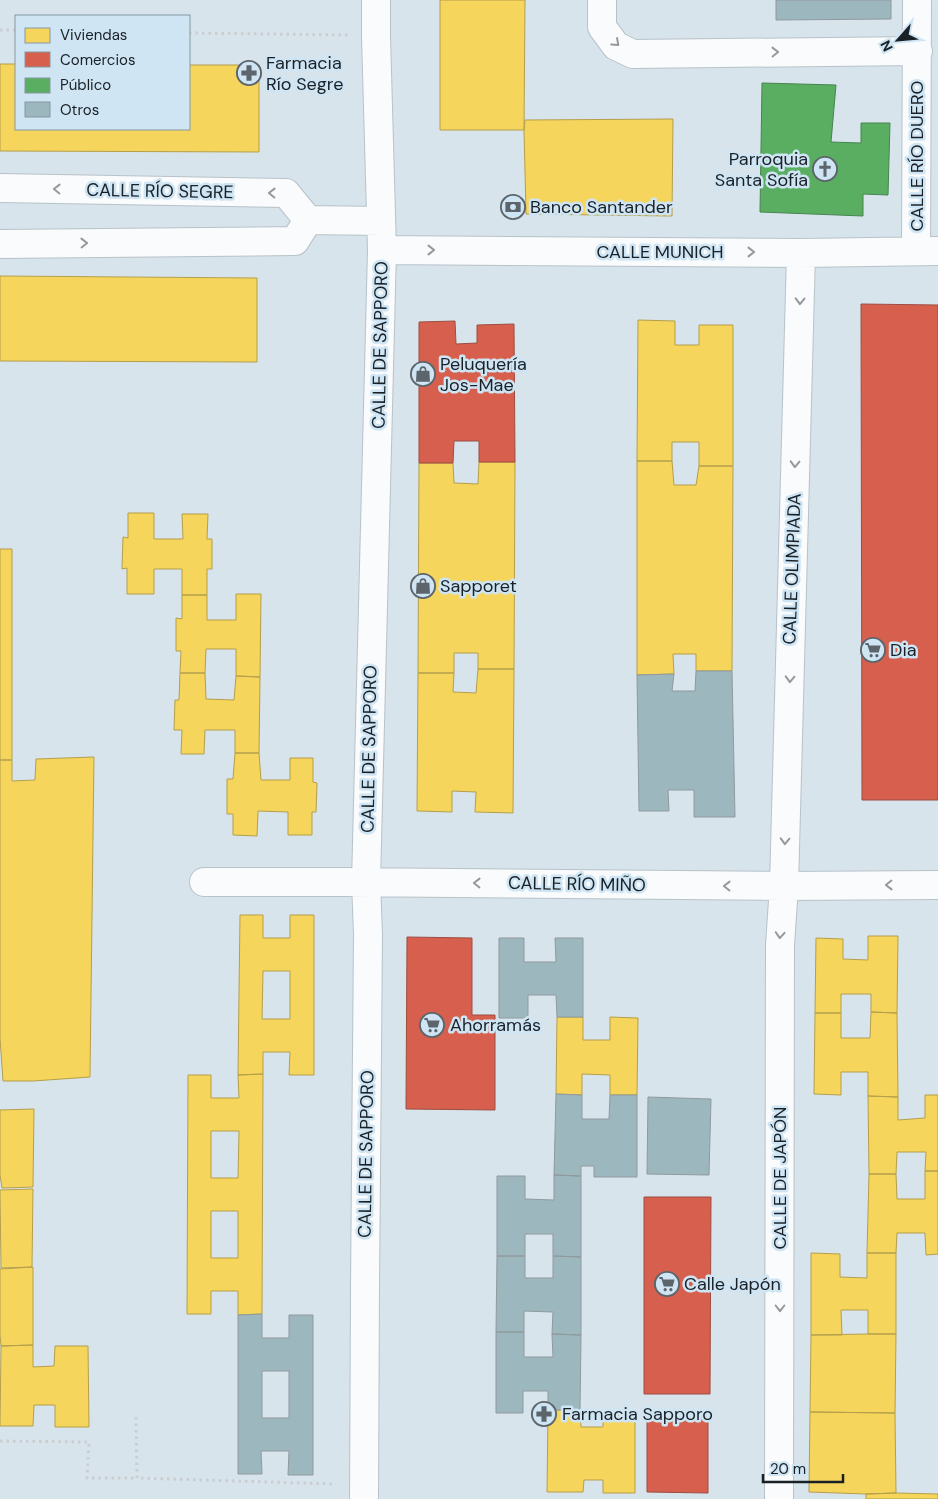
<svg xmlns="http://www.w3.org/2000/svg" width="938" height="1499" viewBox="0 0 938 1499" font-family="'DM Sans',sans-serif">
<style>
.homes{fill:#f6d55c;stroke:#b49f4c;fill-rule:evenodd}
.shops{fill:#d6604d;stroke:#9d4d42}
.public{fill:#5aae61;stroke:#468450}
.building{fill:#9cb7bd;stroke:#909a9e;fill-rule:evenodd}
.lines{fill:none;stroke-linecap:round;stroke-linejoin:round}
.minor-casing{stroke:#b8c2c8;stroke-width:30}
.path{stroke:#caced1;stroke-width:3;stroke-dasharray:2.5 4;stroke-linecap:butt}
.minor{stroke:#f9fbfc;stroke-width:28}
.oneway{stroke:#94999c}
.labels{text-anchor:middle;stroke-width:5;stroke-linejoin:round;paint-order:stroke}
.poi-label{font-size:18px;fill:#192127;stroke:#cfe5f4;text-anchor:start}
.street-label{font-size:18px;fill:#192127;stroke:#cfe5f4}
</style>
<rect width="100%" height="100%" fill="#d7e4ec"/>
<path class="homes" d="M 440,0 L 525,0 L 524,130 L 440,130 Z
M 0,64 L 16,64 L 16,129 L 189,129 L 189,65 L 259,65 L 259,152 L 0,151 Z
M 673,119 L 672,216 L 526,214 L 524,130 L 525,120 Z
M 0,276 L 257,278 L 257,362 L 0,361 Z
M 638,320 L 675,321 L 675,345 L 699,345 L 699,325 L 733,325 L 733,466 L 699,466 L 699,442 L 672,442 L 672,461 L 637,461 Z
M 637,461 L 672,461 L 674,485 L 696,485 L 699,466 L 733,466 L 732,671 L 696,671 L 696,654 L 673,654 L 674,674 L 637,675 Z
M 479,462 L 515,462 L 514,669 L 478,669 L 478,653 L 454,653 L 454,673 L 418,673 L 419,463 L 453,463 L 454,483 L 478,484 Z
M 128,513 L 154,513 L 154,539 L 183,539 L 182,514 L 208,514 L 207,539 L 212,539 L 212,569 L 207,569 L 207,595 L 182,595 L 182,569 L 154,569 L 154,594 L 127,594 L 127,568 L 122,569 L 123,537 L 128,538 Z
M 0,549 L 12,549 L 12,760 L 0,760 Z
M 236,594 L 261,594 L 260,677 L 236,676 L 236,649 L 206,649 L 205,673 L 180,673 L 181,651 L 176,651 L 176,618 L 182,619 L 182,595 L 207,595 L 207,620 L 236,620 Z
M 478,669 L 514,669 L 513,813 L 475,812 L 476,792 L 452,791 L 452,812 L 417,811 L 418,673 L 454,673 L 453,692 L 476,693 Z
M 180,673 L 205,673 L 206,699 L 234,700 L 236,676 L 260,677 L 259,753 L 235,753 L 235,730 L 205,730 L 204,754 L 181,754 L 182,730 L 174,730 L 175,700 L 179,700 Z
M 235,753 L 259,753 L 261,780 L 290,780 L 290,758 L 313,758 L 313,782 L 317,783 L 316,812 L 312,812 L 312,835 L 288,835 L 288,812 L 258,811 L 257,836 L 233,835 L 233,814 L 227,814 L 227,779 L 233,779 Z
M 94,757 L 90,1077 L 33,1081 L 3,1081 L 0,1038 L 0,760 L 12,760 L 12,781 L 35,780 L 36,759 Z
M 240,915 L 263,915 L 263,938 L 290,938 L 290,915 L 314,915 L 314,1075 L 289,1075 L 290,1052 L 263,1052 L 263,1074 L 238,1075 ZM 263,971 L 290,971 L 290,1019 L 262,1019 Z
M 868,936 L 898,936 L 897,1013 L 871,1012 L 871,994 L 841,994 L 841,1013 L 815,1013 L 816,938 L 843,939 L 843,959 L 868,960 Z
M 871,1012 L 897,1013 L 898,1097 L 868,1096 L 868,1072 L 841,1072 L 841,1095 L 814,1094 L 815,1013 L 841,1013 L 841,1038 L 870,1038 Z
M 557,1017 L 583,1017 L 583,1040 L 610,1040 L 610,1017 L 638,1018 L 637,1095 L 610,1095 L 610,1075 L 582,1074 L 582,1095 L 556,1094 Z
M 263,1074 L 262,1314 L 238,1315 L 238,1291 L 211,1291 L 211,1314 L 187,1314 L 188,1075 L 211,1075 L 211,1098 L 239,1098 L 238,1075 ZM 211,1131 L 239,1131 L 238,1178 L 211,1178 ZM 211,1211 L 238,1211 L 238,1258 L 211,1258 Z
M 925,1095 L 938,1095 L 938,1171 L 925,1171 L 926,1152 L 897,1152 L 896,1174 L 869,1174 L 868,1096 L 898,1097 L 898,1120 L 925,1118 Z
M 34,1109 L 33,1187 L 2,1188 L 0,1175 L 0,1110 Z
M 925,1171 L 938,1171 L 938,1254 L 926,1255 L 925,1233 L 897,1233 L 896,1253 L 867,1253 L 869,1174 L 896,1174 L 897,1199 L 925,1199 Z
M 33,1189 L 32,1267 L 1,1268 L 0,1190 Z
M 811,1253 L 840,1254 L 840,1277 L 867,1278 L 867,1253 L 896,1253 L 896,1334 L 868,1334 L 868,1310 L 841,1310 L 842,1335 L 811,1335 Z
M 33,1267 L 33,1345 L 1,1346 L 0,1335 L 0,1269 Z
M 868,1334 L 896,1334 L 895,1413 L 810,1412 L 811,1335 Z
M 33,1345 L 33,1367 L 54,1366 L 55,1346 L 88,1346 L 89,1427 L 55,1427 L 55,1405 L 34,1405 L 33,1426 L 0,1426 L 1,1346 Z
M 548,1410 L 580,1410 L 581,1427 L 603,1427 L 603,1415 L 635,1415 L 635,1493 L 603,1493 L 603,1480 L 584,1480 L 583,1492 L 547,1492 Z
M 810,1412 L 895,1413 L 896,1493 L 866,1494 L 809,1492 Z
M 896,1493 L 938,1494 L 938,1499 L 866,1499 L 866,1494 Z"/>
<path class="shops" d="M 861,304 L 938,305 L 938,800 L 862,800 Z
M 455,321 L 456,344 L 477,343 L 477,325 L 514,324 L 515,462 L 479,462 L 479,441 L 454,441 L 453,463 L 419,463 L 419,322 Z
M 407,937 L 472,938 L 472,1015 L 495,1015 L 495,1110 L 406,1109 Z
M 644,1197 L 711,1197 L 710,1394 L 644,1394 Z
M 647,1417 L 708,1417 L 708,1493 L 647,1492 Z"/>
<path class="public" d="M 762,83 L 836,85 L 831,142 L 861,143 L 861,123 L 890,123 L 888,195 L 863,194 L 863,216 L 760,212 Z"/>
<path class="building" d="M 776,0 L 891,0 L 891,19 L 776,20 Z
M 696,671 L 732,671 L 735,817 L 694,817 L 694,790 L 668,790 L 669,811 L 639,811 L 637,675 L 674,674 L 672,691 L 695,691 Z
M 499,938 L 524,938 L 524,962 L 556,962 L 555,938 L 583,938 L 583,1017 L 557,1017 L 556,995 L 528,995 L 528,1018 L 499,1018 Z
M 556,1094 L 582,1095 L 582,1119 L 609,1119 L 610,1095 L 637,1095 L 637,1177 L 594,1177 L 594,1166 L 581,1166 L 581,1176 L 554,1175 Z
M 648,1097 L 711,1099 L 709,1175 L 647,1174 Z
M 554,1175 L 581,1176 L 581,1257 L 553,1256 L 553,1234 L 525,1234 L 525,1256 L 497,1256 L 497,1176 L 525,1176 L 525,1199 L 554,1200 Z
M 497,1256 L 525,1256 L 525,1278 L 553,1278 L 553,1256 L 581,1257 L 581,1335 L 552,1334 L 553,1312 L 524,1311 L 524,1332 L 496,1332 Z
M 262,1314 L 262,1338 L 289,1338 L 289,1315 L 313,1315 L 313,1475 L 288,1475 L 289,1451 L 261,1451 L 262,1474 L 238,1474 L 238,1315 ZM 262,1371 L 289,1371 L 289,1418 L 262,1418 Z
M 496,1332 L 524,1332 L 524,1357 L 553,1357 L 552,1334 L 581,1335 L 580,1410 L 548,1410 L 548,1391 L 523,1391 L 523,1413 L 496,1413 Z"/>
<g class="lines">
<defs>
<path id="minor" d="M 602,0 L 602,27 L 616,46 L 633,54 L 918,51
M 0,188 L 286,193 L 308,220 L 381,221
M 0,244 L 295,241 L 308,220
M 382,250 L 801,253 L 938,251
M 916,251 L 917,0
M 204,882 L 344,882 L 784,886 L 938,885
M 364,1499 L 365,1289 L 368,934 L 366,882 L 382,250 L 376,36 L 376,0
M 779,1499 L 780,945 L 784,886 L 801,253"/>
</defs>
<use href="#minor" class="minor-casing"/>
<path class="path" d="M 0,30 L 16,30
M 189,33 L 350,35
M 136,1417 L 137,1478 L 336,1484
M 0,1441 L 89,1442 L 87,1478 L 137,1478"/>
<use href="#minor" class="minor"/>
</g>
<defs><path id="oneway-chevron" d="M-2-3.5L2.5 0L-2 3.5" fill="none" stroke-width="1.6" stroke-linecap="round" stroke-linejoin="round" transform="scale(1.25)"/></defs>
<g class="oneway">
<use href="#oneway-chevron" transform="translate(616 43) rotate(42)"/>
<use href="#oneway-chevron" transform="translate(775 52) rotate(-1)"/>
<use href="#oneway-chevron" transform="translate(57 189) rotate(-179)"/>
<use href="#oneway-chevron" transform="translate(272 193) rotate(-179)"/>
<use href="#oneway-chevron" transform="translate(84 243) rotate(-1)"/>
<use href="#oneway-chevron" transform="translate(431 250)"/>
<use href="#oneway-chevron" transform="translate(751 252)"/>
<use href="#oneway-chevron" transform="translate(800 301) rotate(91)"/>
<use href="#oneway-chevron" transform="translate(795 464) rotate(92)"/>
<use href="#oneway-chevron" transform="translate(790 679) rotate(92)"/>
<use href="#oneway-chevron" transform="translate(785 841) rotate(92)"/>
<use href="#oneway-chevron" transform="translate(477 883) rotate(-179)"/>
<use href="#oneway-chevron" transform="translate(889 885) rotate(179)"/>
<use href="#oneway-chevron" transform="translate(727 886) rotate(-179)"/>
<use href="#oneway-chevron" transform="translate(780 935) rotate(94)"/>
<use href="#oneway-chevron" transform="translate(780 1308) rotate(90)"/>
</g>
<defs>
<symbol id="pharmacy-ring" viewBox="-11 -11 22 22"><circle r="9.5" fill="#cfe5f4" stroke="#5c656c" stroke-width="1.5"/><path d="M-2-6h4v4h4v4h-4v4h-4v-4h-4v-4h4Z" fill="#5c656c"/></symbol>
<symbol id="church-ring" viewBox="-11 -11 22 22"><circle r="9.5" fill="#cfe5f4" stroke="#5c656c" stroke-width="1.5"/><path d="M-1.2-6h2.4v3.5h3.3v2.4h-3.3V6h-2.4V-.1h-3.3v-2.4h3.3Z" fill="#5c656c"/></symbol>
<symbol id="bank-ring" viewBox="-11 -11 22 22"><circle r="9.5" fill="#cfe5f4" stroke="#5c656c" stroke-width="1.5"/><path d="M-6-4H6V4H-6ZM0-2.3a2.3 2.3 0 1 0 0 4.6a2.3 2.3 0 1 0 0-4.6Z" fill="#5c656c"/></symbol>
<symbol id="shop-ring" viewBox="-11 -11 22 22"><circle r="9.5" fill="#cfe5f4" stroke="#5c656c" stroke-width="1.5"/><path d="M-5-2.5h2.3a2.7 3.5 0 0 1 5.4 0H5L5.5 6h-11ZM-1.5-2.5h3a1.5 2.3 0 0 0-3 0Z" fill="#5c656c"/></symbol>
<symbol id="supermarket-ring" viewBox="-11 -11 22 22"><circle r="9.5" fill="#cfe5f4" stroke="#5c656c" stroke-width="1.5"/><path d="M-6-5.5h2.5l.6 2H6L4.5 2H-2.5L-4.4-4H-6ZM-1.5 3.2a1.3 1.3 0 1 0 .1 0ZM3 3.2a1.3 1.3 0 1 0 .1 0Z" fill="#5c656c"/></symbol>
</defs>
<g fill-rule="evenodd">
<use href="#pharmacy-ring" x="235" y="59" width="28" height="28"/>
<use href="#church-ring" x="811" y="155" width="28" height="28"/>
<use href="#bank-ring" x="499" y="193" width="28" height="28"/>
<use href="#shop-ring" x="409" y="360" width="28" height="28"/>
<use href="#shop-ring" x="409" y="572" width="28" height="28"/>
<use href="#supermarket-ring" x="859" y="636" width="28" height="28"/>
<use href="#supermarket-ring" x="418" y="1011" width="28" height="28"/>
<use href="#supermarket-ring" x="653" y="1270" width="28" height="28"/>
<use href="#pharmacy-ring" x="530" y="1400" width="28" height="28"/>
</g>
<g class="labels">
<g class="poi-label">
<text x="266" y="69">Farmacia<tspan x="266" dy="21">Río Segre</tspan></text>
<text x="808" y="165" text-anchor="end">Parroquia<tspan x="808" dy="21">Santa Sofía</tspan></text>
<text x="530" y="213">Banco Santander</text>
<text x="440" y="370">Peluquería<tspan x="440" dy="21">Jos-Mae</tspan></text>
<text x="440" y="592">Sapporet</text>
<text x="890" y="656">Dia</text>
<text x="450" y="1031">Ahorramás</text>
<text x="684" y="1290">Calle Japón</text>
<text x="562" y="1420">Farmacia Sapporo</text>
</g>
<g class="street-label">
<text transform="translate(917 156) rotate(-90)" y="6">CALLE RÍO DUERO</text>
<text transform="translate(160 191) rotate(1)" y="6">CALLE RÍO SEGRE</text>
<text x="660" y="258">CALLE MUNICH</text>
<text transform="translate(380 345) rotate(-89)" y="6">CALLE DE SAPPORO</text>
<text transform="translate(792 569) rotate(-88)" y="6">CALLE OLIMPIADA</text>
<text transform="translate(369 749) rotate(-89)" y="6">CALLE DE SAPPORO</text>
<text transform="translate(577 884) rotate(1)" y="6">CALLE RÍO MIÑO</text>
<text transform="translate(366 1154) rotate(-89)" y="6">CALLE DE SAPPORO</text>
<text transform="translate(780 1178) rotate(-90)" y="6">CALLE DE JAPÓN</text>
</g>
</g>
<rect x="15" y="15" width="175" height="115" fill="#cfe5f4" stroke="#8697a2"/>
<rect x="25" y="28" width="25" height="15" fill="#f6d55c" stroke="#8697a2"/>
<text x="60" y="40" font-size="15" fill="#192127">Viviendas</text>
<rect x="25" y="52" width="25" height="15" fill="#d6604d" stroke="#8697a2"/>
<text x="60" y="65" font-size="15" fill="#192127">Comercios</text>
<rect x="25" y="78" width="25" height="15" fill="#5aae61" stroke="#8697a2"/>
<text x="60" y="90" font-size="15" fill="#192127">Público</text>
<rect x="25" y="102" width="25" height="15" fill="#9cb7bd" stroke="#8697a2"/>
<text x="60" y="115" font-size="15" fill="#192127">Otros</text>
<g transform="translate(898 40) rotate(243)" stroke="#cfe5f4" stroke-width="4" paint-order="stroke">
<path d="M0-4L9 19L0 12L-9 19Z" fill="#192127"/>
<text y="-8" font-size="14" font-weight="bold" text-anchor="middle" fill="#192127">N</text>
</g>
<path d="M763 1474v8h80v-8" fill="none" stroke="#192127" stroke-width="2.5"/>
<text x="770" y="1474" font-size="15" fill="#192127" stroke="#cfe5f4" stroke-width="4" paint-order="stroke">20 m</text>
</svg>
